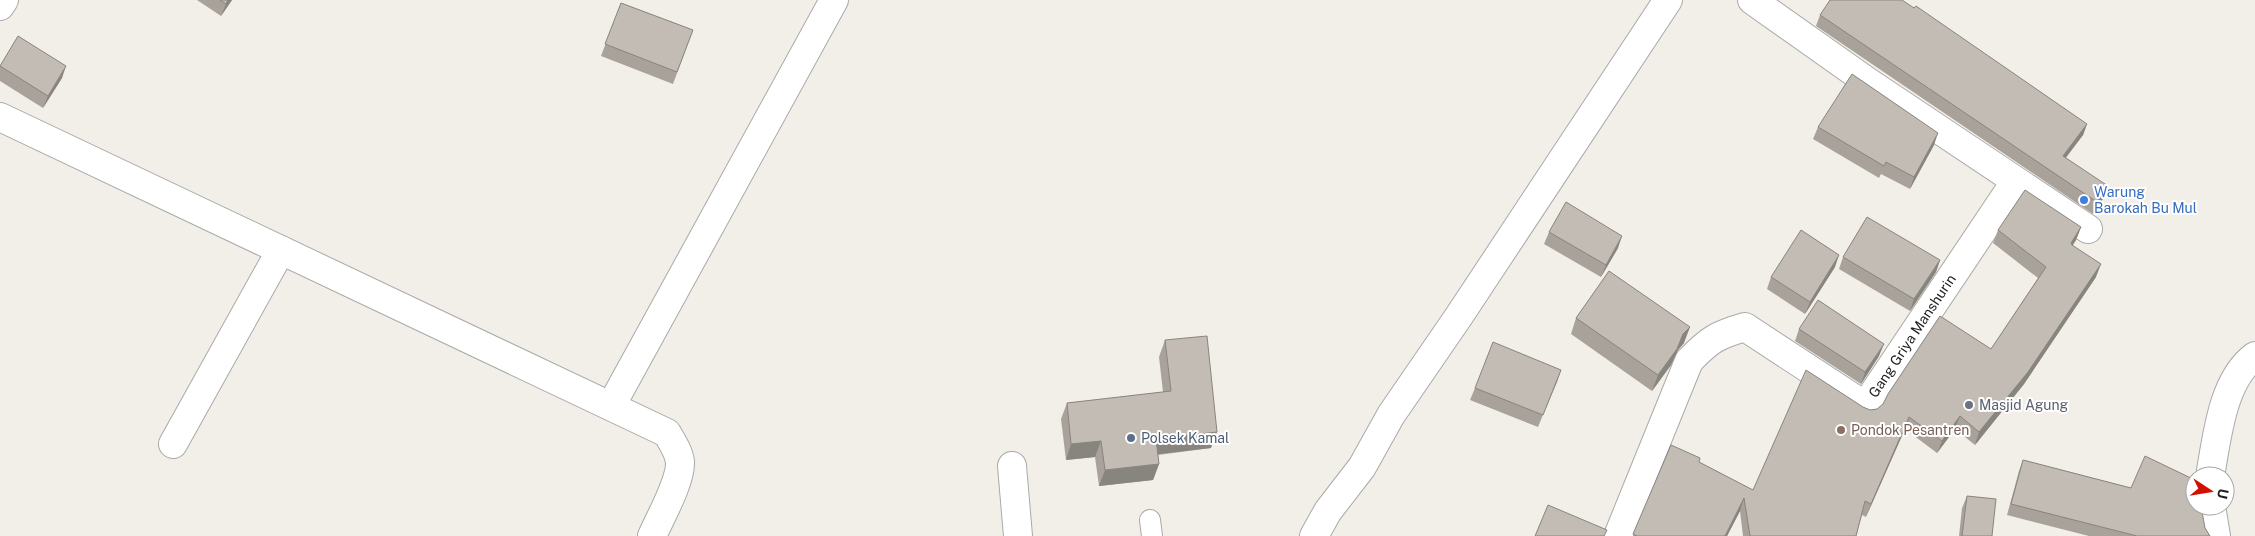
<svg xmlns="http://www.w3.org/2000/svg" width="2255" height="536" viewBox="0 0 2255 536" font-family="'Public Sans',sans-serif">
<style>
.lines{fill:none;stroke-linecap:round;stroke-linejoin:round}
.lane-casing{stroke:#a9a9a9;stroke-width:22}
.street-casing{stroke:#a9a9a9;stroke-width:30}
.lane{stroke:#fff;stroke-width:20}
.street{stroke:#fff;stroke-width:28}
.wall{fill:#a8a29b}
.shaded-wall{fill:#88847e}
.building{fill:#c3bcb4;stroke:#88847e}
.shop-dot{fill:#3f7fe0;stroke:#fff;stroke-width:2}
.worship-dot{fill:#6b7280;stroke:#fff;stroke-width:2}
.education-dot{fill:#8d6e63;stroke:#fff;stroke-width:2}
.service-dot{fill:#5c6f8a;stroke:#fff;stroke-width:2}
.labels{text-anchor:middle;stroke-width:4;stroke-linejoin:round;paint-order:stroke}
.shop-label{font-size:14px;fill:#366cbe;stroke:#fff;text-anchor:start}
.street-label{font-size:14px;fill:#222;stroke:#fff}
.worship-label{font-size:14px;fill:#5b616d;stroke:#fff;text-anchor:start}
.education-label{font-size:14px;fill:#785e54;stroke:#fff;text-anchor:start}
.service-label{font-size:14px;fill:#4e5e75;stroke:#fff;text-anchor:start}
</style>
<rect width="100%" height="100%" fill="#f2efe8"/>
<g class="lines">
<defs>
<path id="lane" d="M 1150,520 L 1152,536"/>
<g id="street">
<path d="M 1752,0 L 1868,82 L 2088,229"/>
<path d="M 0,6 L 4,0"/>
<path d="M 0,117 L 667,433 C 672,442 679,452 680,462 C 681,481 660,518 652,536"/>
<path d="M 611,406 L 834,0"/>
<path d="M 173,444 L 281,250"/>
<path d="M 1012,466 L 1018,536"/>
<path d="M 2210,476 C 2217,438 2222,380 2255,356"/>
<path d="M 2211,506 L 2216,536"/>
<path d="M 1314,536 L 1328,511 L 1362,467 L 1391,415 L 1459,316 L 1668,0"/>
<path id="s1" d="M 1618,536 L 1689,361 C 1709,340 1717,335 1745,327 L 1867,407 L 1869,400 L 2015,182"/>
</g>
</defs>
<use href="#lane" class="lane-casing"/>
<use href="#street" class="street-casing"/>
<use href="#lane" class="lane"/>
<use href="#street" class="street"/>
</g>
<path class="wall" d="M 197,0 L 232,0 L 221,16 Z
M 621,3 L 693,30 L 673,84 L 601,56 Z
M 1820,15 L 2087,124 L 2083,135 L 2066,158 L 2104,197 L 2093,214 L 1816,26 Z
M 0,66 L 62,78 L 43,108 L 0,81 Z
M 1818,127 L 1934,145 L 1910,189 L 1881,174 L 1879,178 L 1813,139 Z
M 2081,227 L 2076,240 L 2073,245 L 2096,277 L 2024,384 L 1975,445 L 1955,429 L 1937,453 L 1905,429 L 1866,517 L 1862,515 L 1856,536 L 1743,536 L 1740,511 L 1727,536 L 1633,536 L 1633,534 L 1699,462 L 1753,490 L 1863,407 L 1870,410 L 1877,409 L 1991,349 L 2038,278 L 1993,243 L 1998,230 Z
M 1549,232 L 1618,248 L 1601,277 L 1544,244 Z
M 1843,257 L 1940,260 L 1936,272 L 1910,311 L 1839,269 Z
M 1835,267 L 1805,314 L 1767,289 L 1771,277 Z
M 1576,318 L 1684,343 L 1678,350 L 1671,365 L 1652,391 L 1571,334 Z
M 1799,329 L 1879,356 L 1861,384 L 1795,341 Z
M 1165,340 L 1211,448 L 1158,455 L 1159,464 L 1153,480 L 1099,486 L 1095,457 L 1066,460 L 1061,419 L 1067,403 L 1163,392 L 1159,357 Z
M 1561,370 L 1538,427 L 1470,400 L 1475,388 Z
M 2023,460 L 2131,488 L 2205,528 L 2210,536 L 2089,536 L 2007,515 L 2019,471 Z
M 1967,496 L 1992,536 L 1959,536 L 1962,508 Z"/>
<path class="shaded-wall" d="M 228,0 L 232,0 L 221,16 L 226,4 Z
M 66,66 L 62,78 L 43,108 L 48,96 Z
M 2087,124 L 2083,135 L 2058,167 L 2063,156 Z
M 1938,133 L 1934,145 L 1910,189 L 1914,177 Z
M 2108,186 L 2104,197 L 2093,214 L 2097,202 Z
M 2081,227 L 2076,240 L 2066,255 L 2071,243 Z
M 1622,236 L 1618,248 L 1601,277 L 1606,265 Z
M 1839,255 L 1835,267 L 1805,314 L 1810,302 Z
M 1940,260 L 1936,272 L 1910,311 L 1914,299 Z
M 2101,264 L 2096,277 L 2024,384 L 1975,445 L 1979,432 Z
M 1690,327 L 1684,343 L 1678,350 L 1671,365 L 1652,391 L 1658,375 L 1683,334 Z
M 1884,344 L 1879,356 L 1861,384 L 1865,372 Z
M 1561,370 L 1557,382 L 1538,427 L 1543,415 Z
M 1960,416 L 1955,429 L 1937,453 L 1942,441 Z
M 1909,417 L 1905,429 L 1866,517 L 1871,504 Z
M 1217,432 L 1211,448 L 1150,455 L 1156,439 Z
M 1101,441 L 1095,457 L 1066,460 L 1071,444 Z
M 1159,464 L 1153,480 L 1099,486 L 1105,470 Z
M 1744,498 L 1740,511 L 1727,536 L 1725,536 Z"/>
<path class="building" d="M 220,0 L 228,0 L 226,4 Z
M 1830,0 L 1902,0 L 1914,8 L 1916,6 L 2087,124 L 2063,156 L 2108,186 L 2097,202 L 1820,15 Z
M 621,3 L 693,30 L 677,72 L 605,44 Z
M 18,36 L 66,66 L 48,96 L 0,66 Z
M 1852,74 L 1938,133 L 1914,177 L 1886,162 L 1884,166 L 1818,127 Z
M 2025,190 L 2081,227 L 2071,243 L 2072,245 L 2101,264 L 2028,372 L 1979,432 L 1960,416 L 1942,441 L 1909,417 L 1871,504 L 1865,501 L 1856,536 L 1750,536 L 1744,498 L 1725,536 L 1637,536 L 1633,534 L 1671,445 L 1700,458 L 1699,462 L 1753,490 L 1806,370 L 1863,407 L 1870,410 L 1877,409 L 1883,404 L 1888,394 L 1940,316 L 1991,349 L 2046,267 L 1998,230 Z
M 1566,202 L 1622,236 L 1606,265 L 1549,232 Z
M 1867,217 L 1940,260 L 1914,299 L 1843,257 Z
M 1801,230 L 1839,255 L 1810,302 L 1771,277 Z
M 1609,271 L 1690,327 L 1683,334 L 1677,349 L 1658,375 L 1576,318 Z
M 1818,300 L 1884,344 L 1865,372 L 1799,329 Z
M 1207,336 L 1217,432 L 1156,439 L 1159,464 L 1105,470 L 1101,441 L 1071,444 L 1067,403 L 1171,391 L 1165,340 Z
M 1493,342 L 1561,370 L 1543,415 L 1475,388 Z
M 2145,456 L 2195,480 L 2195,506 L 2201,506 L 2205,528 L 2210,536 L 2137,536 L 2011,504 L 2023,460 L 2131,488 Z
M 1967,496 L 1996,499 L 1992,536 L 1962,536 Z
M 1548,505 L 1607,530 L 1604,536 L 1535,536 Z"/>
<circle class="shop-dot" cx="2084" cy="200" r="5"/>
<circle class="worship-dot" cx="1969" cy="405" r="5"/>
<circle class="education-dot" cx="1841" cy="430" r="5"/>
<circle class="service-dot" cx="1131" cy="438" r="5"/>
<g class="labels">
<g class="shop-label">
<text x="2094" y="197">Warung<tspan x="2094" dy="16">Barokah Bu Mul</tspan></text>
</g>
<g class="street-label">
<text dy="5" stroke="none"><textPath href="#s1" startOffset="486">Gang Griya Manshurin</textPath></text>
</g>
<g class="worship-label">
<text x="1979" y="410">Masjid Agung</text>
</g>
<g class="education-label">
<text x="1851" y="435">Pondok Pesantren</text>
</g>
<g class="service-label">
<text x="1141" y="443">Polsek Kamal</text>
</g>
</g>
<g transform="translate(2210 491) rotate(102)"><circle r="24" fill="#ffffff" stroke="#a7a7a7"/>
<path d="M0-4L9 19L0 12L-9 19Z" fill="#d31000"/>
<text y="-8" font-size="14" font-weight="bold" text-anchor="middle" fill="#222222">U</text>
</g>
</svg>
